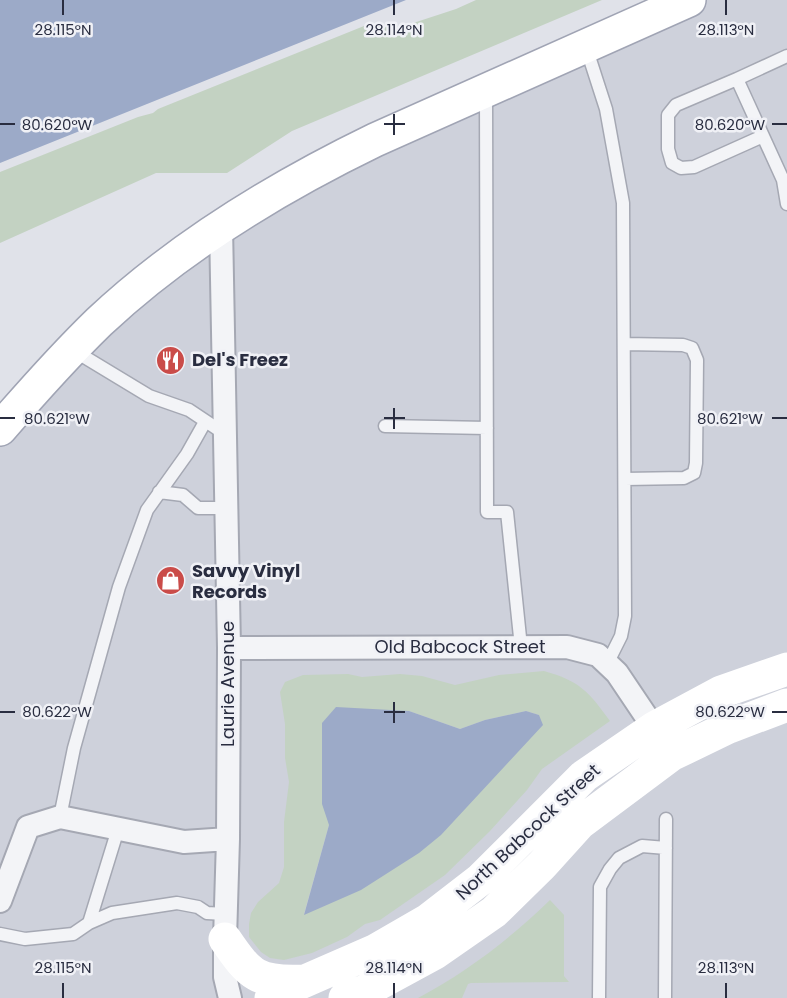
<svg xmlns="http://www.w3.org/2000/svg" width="787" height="998" viewBox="0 0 787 998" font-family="Poppins,sans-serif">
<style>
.built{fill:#ced1db}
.green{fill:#c3d2c2;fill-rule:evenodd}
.water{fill:#9caac8}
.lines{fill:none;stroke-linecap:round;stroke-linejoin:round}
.service-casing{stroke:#a5a8b3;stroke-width:15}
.minor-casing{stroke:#a5a8b3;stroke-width:26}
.primary-casing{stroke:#a0a4b4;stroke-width:36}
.service{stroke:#f3f4f7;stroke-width:12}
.minor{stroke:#f3f4f7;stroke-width:22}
.secondary{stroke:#fff;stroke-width:33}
.primary{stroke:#fff;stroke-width:33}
.ticks{fill:none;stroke:#292d40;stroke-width:2}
.labels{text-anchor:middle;stroke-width:5;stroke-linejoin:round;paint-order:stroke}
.poi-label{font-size:18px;font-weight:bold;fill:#292d40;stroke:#f0f1f6;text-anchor:start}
.street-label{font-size:18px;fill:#292d40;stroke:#f0f1f6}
.ticks-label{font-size:15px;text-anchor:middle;fill:#292d40;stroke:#f0f1f6;stroke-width:5;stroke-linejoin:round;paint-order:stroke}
</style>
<rect width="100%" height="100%" fill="#e0e2e9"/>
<path class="built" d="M 689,0 L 787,0 L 787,998 L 0,998 L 0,425 L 231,206 Z"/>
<path class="green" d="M 476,0 L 602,0 L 292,131 L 227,173 L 156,173 L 0,243 L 0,172 L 138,117 L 153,113 L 158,109 L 369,24 L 401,27 L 456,9 Z
M 544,671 C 580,681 589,692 610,721 L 542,769 L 527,790 L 490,831 L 445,875 L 380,920 L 365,924 L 347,937 L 312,953 L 284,960 L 270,958 L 261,952 L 249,937 L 249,924 L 251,913 L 258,902 L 279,883 L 284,867 L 284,822 L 289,782 L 285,758 L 285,724 L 280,692 L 285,682 L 303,675 L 348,674 L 362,677 L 400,674 L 422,676 L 455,685 L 499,675 ZM 409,711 L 460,729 L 485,720 L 526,711 L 539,715 L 304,914 L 329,825 Z
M 550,900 L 564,915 L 564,976 L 569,982 L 471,983 L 468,984 L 462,998 L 418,998 C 467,972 511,938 550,900 Z"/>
<path class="water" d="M 0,0 L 406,0 L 0,163 Z
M 336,707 L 409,711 L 460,729 L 485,720 L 526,711 L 539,715 L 543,725 L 441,835 L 419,853 L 361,890 L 304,915 L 329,825 L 322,804 L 322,723 Z"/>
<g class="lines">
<defs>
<path id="service" d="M 586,47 L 606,109 L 623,203 L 625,616 L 621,636 L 607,664
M 737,79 L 787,56
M 486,92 L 487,512 L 507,512 L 521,647
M 763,136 L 694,167 L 681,168 L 672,163 L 668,149 L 668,115 L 676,105 L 737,79 L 783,180 L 787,204
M 624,344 L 683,345 L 692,348 L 697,360 L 696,463 L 694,473 L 684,478 L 625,479
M 73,350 L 149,396 L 189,410 L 225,434
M 385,426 L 487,428
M 159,492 L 183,495 L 198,508 L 226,508
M 60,817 L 74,748 L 119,587 L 147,510 L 187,454 L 205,422
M 89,923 L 118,829
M 0,934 L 25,939 L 73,934 L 89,923 L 112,913 L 177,903 L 198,907 L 207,913 L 225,914
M 599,998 L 600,887 L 610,869 L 619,858 L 642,846 L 666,848
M 665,998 L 666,819"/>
<path id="minor" d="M 221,226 L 229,648 L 228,839 L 225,939 L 225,977 L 230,998
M 229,648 L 567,647 L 598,655 L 617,673 L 654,728
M 0,901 L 28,827 L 60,817 L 184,842 L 228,839"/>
<path id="primary" d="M 0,429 C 32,392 64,356 99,322 C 180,246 276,188 375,140 L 689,0"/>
</defs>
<use href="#service" class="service-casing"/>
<use href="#minor" class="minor-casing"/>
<use href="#primary" class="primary-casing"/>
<use href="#service" class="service"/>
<use href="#minor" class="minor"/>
<path class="secondary" d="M 225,939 C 250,976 258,983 303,981
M 271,998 L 282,991 L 376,950 L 428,920 L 481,879 L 584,776 L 654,728 L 721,692 L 787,669
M 345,998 L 365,991 L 435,953 L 494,912 L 542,865 L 580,823 L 671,755 L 729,727 L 787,705"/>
<use href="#primary" class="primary"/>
</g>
<path class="ticks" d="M 63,0 L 63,15M 394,0 L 394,15M 726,0 L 726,15M 394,114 L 394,135M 0,124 L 15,124M 384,124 L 405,124M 772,124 L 787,124M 394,408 L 394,429M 0,418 L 15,418M 384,418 L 405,418M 772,418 L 787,418M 394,702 L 394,723M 0,712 L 15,712M 384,712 L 405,712M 772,712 L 787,712M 63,983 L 63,998M 394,983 L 394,998M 726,983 L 726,998"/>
<defs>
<symbol id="restaurant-disc" viewBox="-11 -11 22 22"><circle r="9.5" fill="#ca4c49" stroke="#f0f1f6"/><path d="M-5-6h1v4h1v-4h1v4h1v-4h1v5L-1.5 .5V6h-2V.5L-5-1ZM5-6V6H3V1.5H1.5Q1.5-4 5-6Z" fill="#fff"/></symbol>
<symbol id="shop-disc" viewBox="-11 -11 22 22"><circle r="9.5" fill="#ca4c49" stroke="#f0f1f6"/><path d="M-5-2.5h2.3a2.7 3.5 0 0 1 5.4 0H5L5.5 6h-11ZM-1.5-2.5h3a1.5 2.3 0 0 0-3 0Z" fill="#fff"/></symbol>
</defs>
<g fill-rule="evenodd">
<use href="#restaurant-disc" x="154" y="344" width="33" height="33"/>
<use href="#shop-disc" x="154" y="564" width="33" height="33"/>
</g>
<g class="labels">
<g class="poi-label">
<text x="192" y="366">Del's Freez</text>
<text x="192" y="577">Savvy Vinyl<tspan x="192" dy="21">Records</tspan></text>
</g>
<g class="street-label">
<text x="460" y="653">Old Babcock Street</text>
<text transform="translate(228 684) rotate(-90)" y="6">Laurie Avenue</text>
<text transform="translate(528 832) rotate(-43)" y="6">North Babcock Street</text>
</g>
</g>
<g class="ticks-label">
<text x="63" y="35">28.115°N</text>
<text x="394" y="35">28.114°N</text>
<text x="726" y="35">28.113°N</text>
<text x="730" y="130">80.620°W</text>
<text x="57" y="130">80.620°W</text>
<text x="730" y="424">80.621°W</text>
<text x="57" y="424">80.621°W</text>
<text x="730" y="717">80.622°W</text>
<text x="57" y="717">80.622°W</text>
<text x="63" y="973">28.115°N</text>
<text x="394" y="973">28.114°N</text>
<text x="726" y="973">28.113°N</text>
</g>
</svg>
